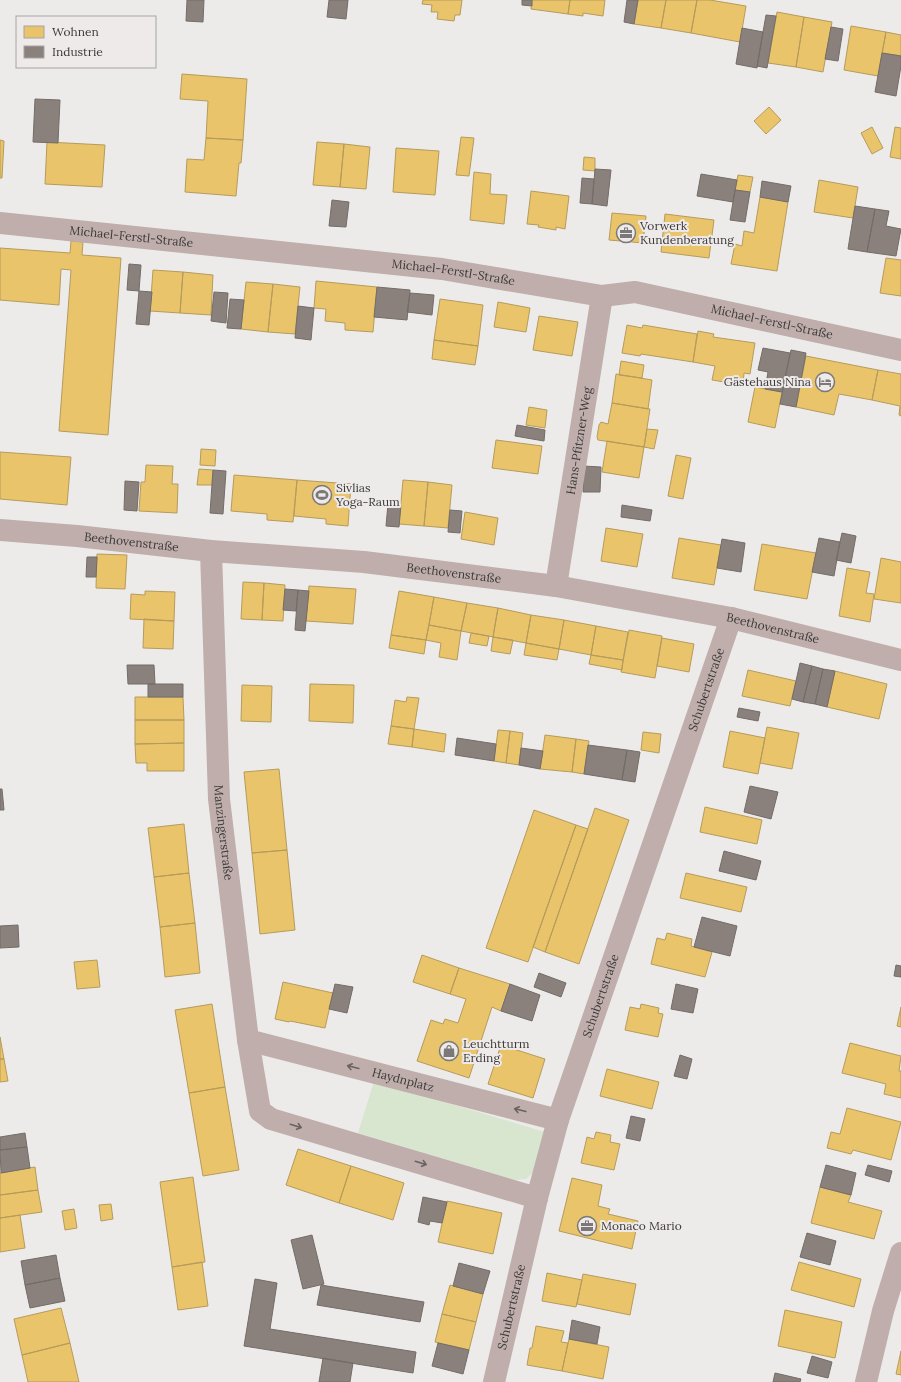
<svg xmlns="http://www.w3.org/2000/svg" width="901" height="1382" viewBox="0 0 901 1382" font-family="Lora,serif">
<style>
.green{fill:#d8e6cf}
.homes{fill:#e9c46a;stroke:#b59b5c}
.industry{fill:#8a817c;stroke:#736c68}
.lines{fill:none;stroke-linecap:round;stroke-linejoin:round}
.minor{stroke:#bfaeab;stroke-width:22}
.oneway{stroke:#6a6362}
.labels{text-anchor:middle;stroke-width:4;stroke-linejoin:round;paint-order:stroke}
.poi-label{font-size:12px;fill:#3c3a3a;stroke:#eeeae9;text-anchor:start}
.street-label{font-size:12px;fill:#3c3a3a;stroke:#eeeae9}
</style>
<rect width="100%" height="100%" fill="#edebea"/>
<path class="green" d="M 374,1081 L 545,1132 L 533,1173 L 526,1179 L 515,1180 L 358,1133 Z"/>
<path class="homes" d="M 423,0 L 462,0 L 460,15 L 455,15 L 454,21 L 437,19 L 438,12 L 431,12 L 432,5 L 422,4 Z
M 532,0 L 570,0 L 568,14 L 531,9 Z
M 570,0 L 605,0 L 603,16 L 583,13 L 583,16 L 568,14 Z
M 638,0 L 666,0 L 661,28 L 634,24 Z
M 666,0 L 697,0 L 691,33 L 661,28 Z
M 697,0 L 710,0 L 746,6 L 740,42 L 691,33 Z
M 777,12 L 804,17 L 796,67 L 768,63 Z
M 804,17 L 832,22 L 823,72 L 796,67 Z
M 851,26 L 886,32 L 878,76 L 844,70 Z
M 886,32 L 901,35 L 901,56 L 882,53 Z
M 182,74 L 247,79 L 243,140 L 206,138 L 208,101 L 180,99 Z
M 769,107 L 781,120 L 766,134 L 754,121 Z
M 872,127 L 883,148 L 872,154 L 861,133 Z
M 895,127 L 901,128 L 901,159 L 890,157 Z
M 461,137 L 474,138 L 469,176 L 456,175 Z
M 206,138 L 243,140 L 241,163 L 239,163 L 236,196 L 185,192 L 187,159 L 204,160 Z
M 0,140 L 4,141 L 2,178 L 0,178 Z
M 47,142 L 105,145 L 102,187 L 45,184 Z
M 317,142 L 344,144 L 340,187 L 313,185 Z
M 344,144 L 370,147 L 366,189 L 340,187 Z
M 396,148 L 439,151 L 435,195 L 393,192 Z
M 584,157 L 595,158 L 595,171 L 583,170 Z
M 474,172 L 491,174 L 490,194 L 507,195 L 504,224 L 470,220 Z
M 738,175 L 753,177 L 750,192 L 735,190 Z
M 819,180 L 858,187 L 853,218 L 814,212 Z
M 531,191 L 569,196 L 565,229 L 556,227 L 556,230 L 538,227 L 539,225 L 527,224 Z
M 760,197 L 788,202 L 777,271 L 731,264 L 735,244 L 742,246 L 744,231 L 754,233 Z
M 612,213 L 646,216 L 643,243 L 609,240 Z
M 665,214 L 714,220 L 709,258 L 661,252 Z
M 71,241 L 83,242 L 82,255 L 121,258 L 108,435 L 59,431 L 71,270 L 61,269 L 59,305 L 0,300 L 0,248 L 70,253 Z
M 886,258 L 901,260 L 901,296 L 880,293 Z
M 153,270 L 183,272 L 180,313 L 150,311 Z
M 183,272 L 213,275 L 211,315 L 180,313 Z
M 316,281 L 377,287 L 373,332 L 345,330 L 345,323 L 325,321 L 326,309 L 314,308 Z
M 246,282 L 273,284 L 268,332 L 241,329 Z
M 273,284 L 300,287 L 295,334 L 268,332 Z
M 440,299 L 483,305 L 478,346 L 434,340 Z
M 498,302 L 530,308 L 526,332 L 494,327 Z
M 539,316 L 578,322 L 572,356 L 533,350 Z
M 627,325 L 642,328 L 643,325 L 697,334 L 693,362 L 641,354 L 640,356 L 622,353 Z
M 698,331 L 714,334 L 713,337 L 755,343 L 750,374 L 744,373 L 743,385 L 712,380 L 715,366 L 693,362 Z
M 434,340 L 478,346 L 475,365 L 432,359 Z
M 806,356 L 878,370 L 872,400 L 839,394 L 834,415 L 796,407 Z
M 621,361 L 644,365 L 642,378 L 619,375 Z
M 878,370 L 901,374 L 901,416 L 899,415 L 900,406 L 872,400 Z
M 616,374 L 652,380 L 648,409 L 612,403 Z
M 755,387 L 782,392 L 775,428 L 748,422 Z
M 612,403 L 650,409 L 644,447 L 598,440 L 597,437 L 599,425 L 601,422 L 608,424 Z
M 529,407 L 547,410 L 545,428 L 526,425 Z
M 647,429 L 658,430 L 654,449 L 644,447 Z
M 496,440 L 542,446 L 538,474 L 492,468 Z
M 607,441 L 644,447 L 639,478 L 602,472 Z
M 201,449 L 216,450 L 215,466 L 200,465 Z
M 0,452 L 71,457 L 67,505 L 0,499 Z
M 676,455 L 691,458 L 683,499 L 668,496 Z
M 146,465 L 173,466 L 172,484 L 178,484 L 177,513 L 139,511 L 141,482 L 145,482 Z
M 199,469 L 213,470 L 212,485 L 197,485 Z
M 234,475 L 297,480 L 293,522 L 267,520 L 267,514 L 231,511 Z
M 297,480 L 351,484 L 348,526 L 326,524 L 326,519 L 294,516 Z
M 403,480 L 428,482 L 424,526 L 399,524 Z
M 428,482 L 452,485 L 448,528 L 424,526 Z
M 465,512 L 498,518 L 494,545 L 461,539 Z
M 606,528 L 643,534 L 637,567 L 601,561 Z
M 679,538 L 721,545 L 714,585 L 672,578 Z
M 762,544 L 816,553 L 807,599 L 754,590 Z
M 97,554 L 127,555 L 125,589 L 96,588 Z
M 881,558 L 901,562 L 901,603 L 874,599 Z
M 847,568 L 870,572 L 866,593 L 874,594 L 870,622 L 839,616 Z
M 243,582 L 264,583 L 262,620 L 241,619 Z
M 264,583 L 285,585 L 283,621 L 262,620 Z
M 309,586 L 356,589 L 353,624 L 306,621 Z
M 145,591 L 175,592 L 174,621 L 130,619 L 131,594 L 145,595 Z
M 399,591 L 434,597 L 426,640 L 391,635 Z
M 434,597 L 467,603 L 461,631 L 429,625 Z
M 467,603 L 498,608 L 493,637 L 461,631 Z
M 498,608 L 531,615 L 526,643 L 493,637 Z
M 531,615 L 564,620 L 559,649 L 526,643 Z
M 144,619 L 174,621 L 173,649 L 143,648 Z
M 564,620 L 596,626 L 591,655 L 559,649 Z
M 429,625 L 461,631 L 457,660 L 439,657 L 441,643 L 426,640 Z
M 596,626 L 628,632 L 623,660 L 591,655 Z
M 629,630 L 662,636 L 655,678 L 621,672 Z
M 471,633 L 489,636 L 487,646 L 469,643 Z
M 391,635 L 426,640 L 424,654 L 389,648 Z
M 493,637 L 513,640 L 510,654 L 491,651 Z
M 662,638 L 694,644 L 689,672 L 657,666 Z
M 526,643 L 559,649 L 557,660 L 524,655 Z
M 591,655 L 623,660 L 622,670 L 589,664 Z
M 748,670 L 796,681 L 790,706 L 742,696 Z
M 835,671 L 887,684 L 879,719 L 827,707 Z
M 310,684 L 354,685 L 353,723 L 309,721 Z
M 242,685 L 272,686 L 271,722 L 241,721 Z
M 135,697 L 183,697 L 184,720 L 135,720 Z
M 407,697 L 419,698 L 414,729 L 391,726 L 395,700 L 406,702 Z
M 135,720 L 184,720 L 184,743 L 135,744 Z
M 391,726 L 414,729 L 412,747 L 388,744 Z
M 767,727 L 799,733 L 792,769 L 760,763 Z
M 414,729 L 446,734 L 444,752 L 412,747 Z
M 498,730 L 510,731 L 506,763 L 494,761 Z
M 510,731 L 523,733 L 519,765 L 506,763 Z
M 730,731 L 765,738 L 758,774 L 723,767 Z
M 643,732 L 661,734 L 659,753 L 641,750 Z
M 545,735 L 576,739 L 572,772 L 540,769 Z
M 576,739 L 589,741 L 584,774 L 572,772 Z
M 184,743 L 184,771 L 147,771 L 147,763 L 136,763 L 135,744 Z
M 279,769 L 287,850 L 252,853 L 244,772 Z
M 705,807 L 762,820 L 757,844 L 700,832 Z
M 595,808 L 629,820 L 579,964 L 545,952 Z
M 534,810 L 576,825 L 528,962 L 486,948 Z
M 184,824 L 189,873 L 154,877 L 148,828 Z
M 576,825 L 588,829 L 545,952 L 533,947 Z
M 287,850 L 295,930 L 260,934 L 252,853 Z
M 189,873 L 195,923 L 160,927 L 154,877 Z
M 686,873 L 747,887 L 741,912 L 680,898 Z
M 195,923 L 200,973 L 165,977 L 160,927 Z
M 667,933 L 692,939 L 691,946 L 712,952 L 705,977 L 651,964 L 657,938 L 665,940 Z
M 422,955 L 459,968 L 450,994 L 413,982 Z
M 97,960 L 100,987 L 77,989 L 74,962 Z
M 459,968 L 510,984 L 501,1011 L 492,1007 L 469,1078 L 417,1061 L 431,1020 L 443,1024 L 445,1019 L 458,1023 L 466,999 L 450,994 Z
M 283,982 L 333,993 L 325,1028 L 290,1021 L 289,1022 L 275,1019 Z
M 212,1004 L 225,1087 L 189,1093 L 175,1010 Z
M 641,1004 L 659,1008 L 658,1013 L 663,1014 L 658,1037 L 625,1030 L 630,1007 L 640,1009 Z
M 901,1007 L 901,1027 L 897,1026 Z
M 0,1037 L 4,1059 L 0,1059 Z
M 850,1043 L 901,1056 L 899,1071 L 901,1071 L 901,1098 L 884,1094 L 886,1084 L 842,1073 Z
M 501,1045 L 545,1059 L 533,1098 L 488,1084 Z
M 0,1059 L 4,1059 L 8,1081 L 0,1082 Z
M 607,1069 L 659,1082 L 652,1109 L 600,1096 Z
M 225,1087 L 239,1170 L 203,1176 L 189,1093 Z
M 847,1108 L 901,1122 L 891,1160 L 853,1150 L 851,1154 L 827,1148 L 831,1132 L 840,1134 Z
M 596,1132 L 611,1135 L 610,1142 L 620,1144 L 614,1170 L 581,1163 L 587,1137 L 594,1139 Z
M 298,1149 L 351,1166 L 339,1203 L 286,1185 Z
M 351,1166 L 404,1183 L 393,1220 L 339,1203 Z
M 35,1167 L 38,1190 L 0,1195 L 0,1173 Z
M 193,1177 L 205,1262 L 172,1267 L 160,1182 Z
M 572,1178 L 602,1185 L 598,1206 L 610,1209 L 608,1214 L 638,1221 L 632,1249 L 559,1231 Z
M 820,1187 L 851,1195 L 848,1202 L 882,1211 L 874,1239 L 811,1223 Z
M 38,1190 L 42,1212 L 0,1218 L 0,1195 Z
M 447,1201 L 502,1213 L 493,1254 L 438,1242 Z
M 111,1204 L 113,1219 L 101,1221 L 99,1205 Z
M 74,1209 L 77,1228 L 65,1230 L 62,1211 Z
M 20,1215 L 25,1248 L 0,1252 L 0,1218 Z
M 202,1262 L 208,1306 L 178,1310 L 172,1267 Z
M 799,1262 L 861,1279 L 854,1307 L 791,1290 Z
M 547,1273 L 582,1280 L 576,1307 L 542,1301 Z
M 583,1274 L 636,1284 L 630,1315 L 577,1304 Z
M 450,1285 L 483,1294 L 476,1322 L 442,1314 Z
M 61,1308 L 70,1343 L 22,1355 L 14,1319 Z
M 785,1310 L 842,1322 L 835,1358 L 778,1346 Z
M 442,1314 L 476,1322 L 469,1350 L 435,1342 Z
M 536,1326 L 564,1331 L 561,1342 L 568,1343 L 562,1371 L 527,1365 L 530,1348 L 532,1348 Z
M 569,1339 L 609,1347 L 603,1379 L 562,1371 Z
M 70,1343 L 79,1382 L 28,1382 L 22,1355 Z
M 901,1351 L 901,1375 L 896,1374 Z"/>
<path class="industry" d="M 187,0 L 204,0 L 203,22 L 186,21 Z
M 329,0 L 348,0 L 346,19 L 327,17 Z
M 522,0 L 532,0 L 532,6 L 522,5 Z
M 627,0 L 638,0 L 634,24 L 624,22 Z
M 766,15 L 776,16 L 767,68 L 757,66 Z
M 831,27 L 843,29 L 838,61 L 825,59 Z
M 742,28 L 763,32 L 757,68 L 736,64 Z
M 882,53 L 901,56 L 901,66 L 896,96 L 875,92 Z
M 35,99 L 60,100 L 58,143 L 33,142 Z
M 595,169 L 611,170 L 607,206 L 592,204 Z
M 701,174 L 737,180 L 733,202 L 697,196 Z
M 582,178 L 594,179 L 592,204 L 580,203 Z
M 762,181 L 791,186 L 788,202 L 760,197 Z
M 735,190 L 750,192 L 745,222 L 730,220 Z
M 332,200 L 349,202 L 346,227 L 329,226 Z
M 855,206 L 875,209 L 867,252 L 848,249 Z
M 875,209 L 889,211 L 886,226 L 901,229 L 896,256 L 867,252 Z
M 129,264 L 141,265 L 139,291 L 127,290 Z
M 377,287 L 410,290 L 407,320 L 374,317 Z
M 139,291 L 152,292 L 149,325 L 136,324 Z
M 214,292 L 228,293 L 226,323 L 211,321 Z
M 410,293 L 434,295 L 432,315 L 407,312 Z
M 230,299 L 244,300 L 241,329 L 227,328 Z
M 298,306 L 314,308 L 311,340 L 295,338 Z
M 763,348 L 790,353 L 782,392 L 765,389 L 768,372 L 758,370 Z
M 791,350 L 806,353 L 796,407 L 780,404 Z
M 517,425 L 545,430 L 544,441 L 515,436 Z
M 583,466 L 601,467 L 600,492 L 583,492 Z
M 213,470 L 226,471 L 223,514 L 210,513 Z
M 125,481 L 139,482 L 137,511 L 124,510 Z
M 388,504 L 401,505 L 399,527 L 386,526 Z
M 622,505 L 652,510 L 650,521 L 621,517 Z
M 450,510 L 462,511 L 460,533 L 448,532 Z
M 842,533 L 856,536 L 851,563 L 836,560 Z
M 819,538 L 840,542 L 834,576 L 812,572 Z
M 722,539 L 745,543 L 741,572 L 717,568 Z
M 87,557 L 97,557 L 96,577 L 86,577 Z
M 285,589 L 298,590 L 296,611 L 283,610 Z
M 298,590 L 309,591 L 305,631 L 295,630 Z
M 800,663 L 812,666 L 803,702 L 792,699 Z
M 127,665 L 154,665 L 155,684 L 128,684 Z
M 812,666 L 823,669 L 815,704 L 803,702 Z
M 823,669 L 835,671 L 827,707 L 815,704 Z
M 148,684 L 183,684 L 183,697 L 148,697 Z
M 739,708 L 760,712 L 758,721 L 737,717 Z
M 457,738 L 496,744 L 494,761 L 455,755 Z
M 588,745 L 627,750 L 622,780 L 584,774 Z
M 521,748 L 543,751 L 540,769 L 519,765 Z
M 627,750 L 640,752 L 635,782 L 622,780 Z
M 750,786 L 778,792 L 771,819 L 744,812 Z
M 0,789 L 2,789 L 4,810 L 0,810 Z
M 724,851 L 761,861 L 756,880 L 719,871 Z
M 702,917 L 737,926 L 730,956 L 694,947 Z
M 18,925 L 19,947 L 0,948 L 0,926 Z
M 896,965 L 901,966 L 901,977 L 894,976 Z
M 539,973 L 566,983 L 561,997 L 534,987 Z
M 335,984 L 353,987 L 347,1013 L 329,1009 Z
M 510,984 L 540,995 L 532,1021 L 501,1011 Z
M 676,984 L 698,989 L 693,1013 L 671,1009 Z
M 680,1055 L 692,1059 L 687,1079 L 674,1076 Z
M 631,1116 L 645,1119 L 640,1141 L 626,1138 Z
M 25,1133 L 27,1147 L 0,1150 L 0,1137 Z
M 27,1147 L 30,1168 L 1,1173 L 0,1150 Z
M 826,1165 L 856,1173 L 851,1195 L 820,1187 Z
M 868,1165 L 892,1171 L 889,1182 L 865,1175 Z
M 423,1197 L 447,1202 L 442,1223 L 430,1221 L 429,1225 L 418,1222 Z
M 807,1233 L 836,1241 L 830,1265 L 800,1257 Z
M 312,1235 L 324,1284 L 303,1289 L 291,1240 Z
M 56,1255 L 60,1278 L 25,1285 L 21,1261 Z
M 459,1263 L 490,1271 L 483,1294 L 453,1286 Z
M 60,1278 L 65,1301 L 30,1308 L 25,1285 Z
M 255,1279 L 277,1283 L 270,1329 L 416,1352 L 413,1373 L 244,1346 Z
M 321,1285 L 424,1302 L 420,1322 L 317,1305 Z
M 572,1320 L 600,1327 L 597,1344 L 569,1339 Z
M 438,1343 L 469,1350 L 463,1374 L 432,1366 Z
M 812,1356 L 832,1362 L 828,1378 L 807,1373 Z
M 323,1358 L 353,1363 L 350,1382 L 319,1382 Z
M 775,1373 L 801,1379 L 800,1382 L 773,1382 Z"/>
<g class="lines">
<g class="minor">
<path id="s1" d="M 0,223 L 442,269 L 602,296 L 635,292 L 901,350"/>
<path id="s2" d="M 0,530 L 77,536 L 211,551 L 364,562 L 556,586 L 731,618 L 901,660"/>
<path id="s3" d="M 211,551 L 219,799 L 248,1040 L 260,1111 L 271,1119 L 537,1198"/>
<path id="s4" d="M 556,586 L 602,296"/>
<path id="s5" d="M 248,1040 L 558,1120"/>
<path id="s6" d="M 494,1382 L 537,1198 L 558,1120 L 731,618"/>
<path d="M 866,1382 L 883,1311 L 901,1253"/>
</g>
</g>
<defs><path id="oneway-shaft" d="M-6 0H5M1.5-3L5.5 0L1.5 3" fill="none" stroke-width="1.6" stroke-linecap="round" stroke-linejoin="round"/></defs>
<g class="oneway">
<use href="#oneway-shaft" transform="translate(353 1067) rotate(-166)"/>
<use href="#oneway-shaft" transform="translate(520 1110) rotate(-166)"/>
<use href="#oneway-shaft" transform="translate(296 1126) rotate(17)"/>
<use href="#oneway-shaft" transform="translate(421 1163) rotate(17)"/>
</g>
<defs>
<symbol id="office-ring" viewBox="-11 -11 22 22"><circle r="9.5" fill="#eeeae9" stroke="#7a7878" stroke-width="1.5"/><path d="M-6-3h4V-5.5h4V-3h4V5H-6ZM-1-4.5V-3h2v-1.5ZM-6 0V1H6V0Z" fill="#7a7878"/></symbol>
<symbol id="hotel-ring" viewBox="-11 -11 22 22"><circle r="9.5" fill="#eeeae9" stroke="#7a7878" stroke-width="1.5"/><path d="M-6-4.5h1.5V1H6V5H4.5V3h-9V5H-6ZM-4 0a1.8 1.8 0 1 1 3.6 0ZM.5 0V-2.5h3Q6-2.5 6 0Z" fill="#7a7878"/></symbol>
<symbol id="stadium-ring" viewBox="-11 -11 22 22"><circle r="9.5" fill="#eeeae9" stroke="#7a7878" stroke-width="1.5"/><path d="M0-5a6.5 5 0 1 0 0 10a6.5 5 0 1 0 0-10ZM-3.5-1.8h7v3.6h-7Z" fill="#7a7878"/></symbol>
<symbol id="shop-ring" viewBox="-11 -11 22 22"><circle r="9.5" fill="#eeeae9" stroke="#7a7878" stroke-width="1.5"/><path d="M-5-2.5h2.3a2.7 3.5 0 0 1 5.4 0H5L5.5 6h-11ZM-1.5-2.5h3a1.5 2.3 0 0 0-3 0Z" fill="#7a7878"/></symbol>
</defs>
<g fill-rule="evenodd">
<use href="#office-ring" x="615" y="222" width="22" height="22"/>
<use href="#hotel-ring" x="814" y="371" width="22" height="22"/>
<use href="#stadium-ring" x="311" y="484" width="22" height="22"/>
<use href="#shop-ring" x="438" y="1040" width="22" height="22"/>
<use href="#office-ring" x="576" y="1215" width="22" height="22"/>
</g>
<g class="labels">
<g class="poi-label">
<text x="640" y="230">Vorwerk<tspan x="640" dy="14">Kundenberatung</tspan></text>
<text x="811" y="386" text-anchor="end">Gästehaus Nina</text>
<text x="336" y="492">Sivlias<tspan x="336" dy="14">Yoga-Raum</tspan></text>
<text x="463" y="1048">Leuchtturm<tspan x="463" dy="14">Erding</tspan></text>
<text x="601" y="1230">Monaco Mario</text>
</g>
<g class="street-label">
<text dy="4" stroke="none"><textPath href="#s1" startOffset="132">Michael-Ferstl-Straße</textPath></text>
<text dy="4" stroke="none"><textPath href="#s1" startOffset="456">Michael-Ferstl-Straße</textPath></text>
<text dy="4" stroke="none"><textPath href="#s1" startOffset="780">Michael-Ferstl-Straße</textPath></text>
<text dy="4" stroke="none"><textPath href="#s4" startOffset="147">Hans-Pfitzner-Weg</textPath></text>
<text dy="4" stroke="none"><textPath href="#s2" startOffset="132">Beethovenstraße</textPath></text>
<text dy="4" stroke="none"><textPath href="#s2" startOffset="456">Beethovenstraße</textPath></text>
<text dy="4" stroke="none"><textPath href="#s2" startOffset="780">Beethovenstraße</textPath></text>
<text dy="4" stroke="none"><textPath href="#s6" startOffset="725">Schubertstraße</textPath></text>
<text dy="4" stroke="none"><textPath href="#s3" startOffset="282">Manzingerstraße</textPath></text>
<text dy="4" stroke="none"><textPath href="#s6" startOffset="401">Schubertstraße</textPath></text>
<text dy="4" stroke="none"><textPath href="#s5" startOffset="160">Haydnplatz</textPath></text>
<text dy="4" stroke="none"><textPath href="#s6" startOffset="77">Schubertstraße</textPath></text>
</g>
</g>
<rect x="16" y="16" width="140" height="52" fill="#eeeae9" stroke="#a7a4a3"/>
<rect x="24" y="26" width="20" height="12" fill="#e9c46a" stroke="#a7a4a3"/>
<text x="52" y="36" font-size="12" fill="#3c3a3a">Wohnen</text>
<rect x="24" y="46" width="20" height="12" fill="#8a817c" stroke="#a7a4a3"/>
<text x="52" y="56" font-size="12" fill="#3c3a3a">Industrie</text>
</svg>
